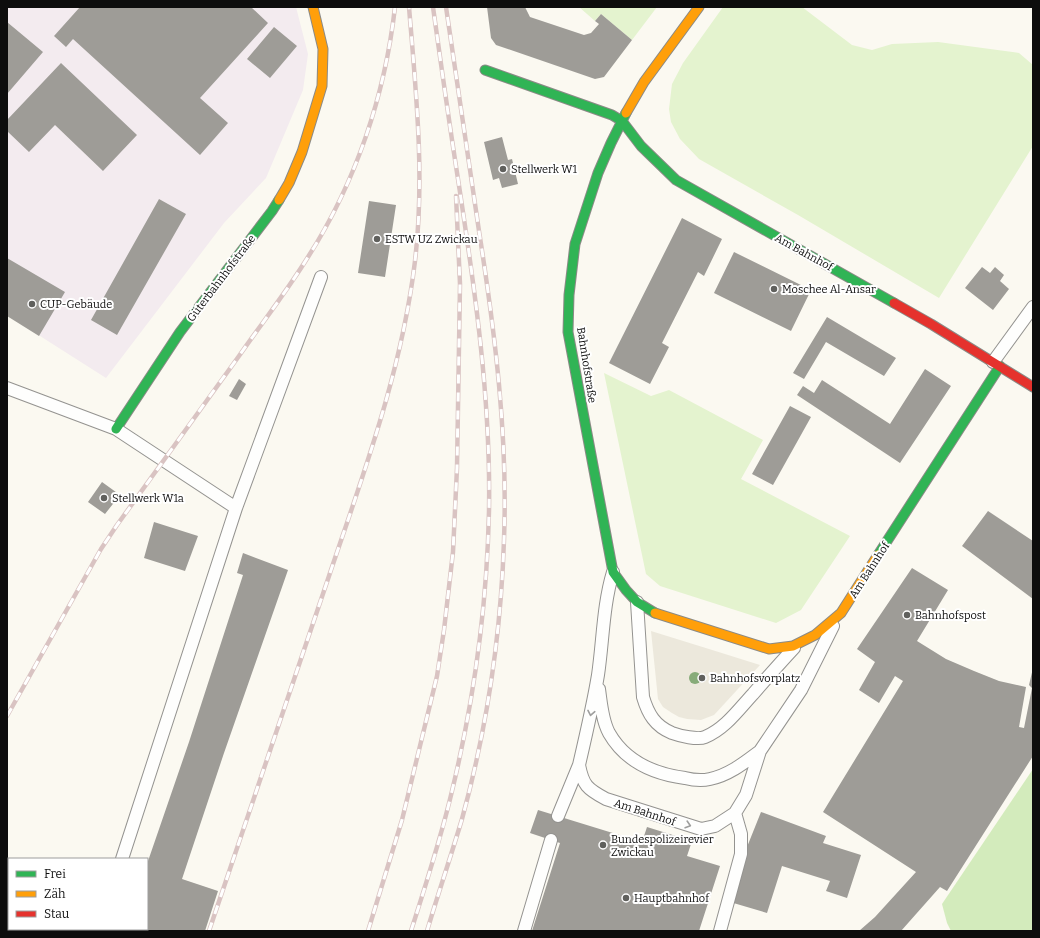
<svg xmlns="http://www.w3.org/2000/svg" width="1040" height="938" viewBox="0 0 1040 938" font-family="Bitter,serif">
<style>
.industrial{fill:#f3ebef}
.green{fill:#e4f3cf}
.forest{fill:#d3ebbc}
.plaza{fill:#ece8dc}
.building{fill:#9e9c97}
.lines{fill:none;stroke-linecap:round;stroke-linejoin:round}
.lane-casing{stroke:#949390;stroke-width:14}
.fast-casing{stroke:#8b8a86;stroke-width:11}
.slow-casing{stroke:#8b8a86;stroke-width:11}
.jam-casing{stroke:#8b8a86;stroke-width:11}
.lane{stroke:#fefefd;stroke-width:12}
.fast{stroke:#30b455;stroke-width:9}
.slow{stroke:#ff9f0a;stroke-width:9}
.jam{stroke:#e5322d;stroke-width:9}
.rail-casing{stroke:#d9c3c2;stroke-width:4.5}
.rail{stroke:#fff;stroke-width:3;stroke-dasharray:9;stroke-linecap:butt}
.tree{fill:#87ab79}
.oneway{stroke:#9e9e9d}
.poi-dot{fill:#60605d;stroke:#fff;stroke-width:1.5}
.labels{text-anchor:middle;stroke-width:4;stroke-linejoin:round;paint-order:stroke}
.poi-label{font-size:11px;fill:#0d0d0d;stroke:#fff;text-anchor:start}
.street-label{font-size:11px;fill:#0d0d0d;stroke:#fff}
</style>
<rect width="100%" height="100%" fill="#fbf9f1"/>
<path class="industrial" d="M 7,7 L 296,7 L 308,54 L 303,90 L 266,178 L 224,223 L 106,378 L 7,315 Z"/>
<path class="green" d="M 579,7 L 657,7 L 632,40 L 601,14 L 595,21 Z
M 723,7 L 802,7 L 852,45 L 872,50 L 892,44 L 938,42 L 1019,53 L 1033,65 L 1033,146 L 939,298 L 798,215 L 699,159 L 680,139 L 671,122 L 669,109 L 672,84 L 683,63 Z
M 604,373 L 651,396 L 669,390 L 763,440 L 741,479 L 850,536 L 801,610 L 776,623 L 660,586 L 646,574 Z"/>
<path class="forest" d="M 1033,769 L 1033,931 L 951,931 L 947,923 L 942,904 Z"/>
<path class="plaza" d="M 651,631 L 709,649 L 760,665 L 714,715 L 701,720 L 687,719 L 679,717 L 672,713 L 663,707 L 658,699 Z"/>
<path class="building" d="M 80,7 L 251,7 L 268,23 L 200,98 L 228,123 L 200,155 L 73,39 L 66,47 L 54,36 Z
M 487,7 L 525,7 L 530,17 L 584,35 L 591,33 L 599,24 L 595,21 L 601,14 L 632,40 L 604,77 L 595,79 L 496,45 L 491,38 Z
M 7,22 L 43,52 L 7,94 Z
M 274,27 L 297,46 L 270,78 L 247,59 Z
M 61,63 L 137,135 L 103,171 L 55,125 L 29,152 L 7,131 L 7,120 Z
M 502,137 L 508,160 L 512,159 L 518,184 L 502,188 L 499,178 L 493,180 L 484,142 Z
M 159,199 L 186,214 L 117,335 L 91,320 Z
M 369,201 L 396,205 L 385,277 L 358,273 Z
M 682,218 L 722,239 L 704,276 L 698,272 L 662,343 L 669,347 L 650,384 L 609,363 Z
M 734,252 L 811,290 L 791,331 L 714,293 Z
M 7,258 L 65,292 L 39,336 L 7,316 Z
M 982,267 L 990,273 L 995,267 L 1004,275 L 1000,281 L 1009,289 L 993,310 L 965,288 Z
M 827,317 L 896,358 L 884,376 L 826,342 L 804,379 L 793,373 Z
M 925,369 L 951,386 L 900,463 L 797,395 L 803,386 L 814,393 L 822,380 L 890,424 Z
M 239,379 L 246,384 L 237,400 L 229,396 Z
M 790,406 L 811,417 L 773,485 L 752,474 Z
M 102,482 L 120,495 L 105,514 L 88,502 Z
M 988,511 L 1033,541 L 1033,599 L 962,546 Z
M 154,522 L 198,536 L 185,571 L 144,558 Z
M 243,553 L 288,570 L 224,753 L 182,879 L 218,891 L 205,931 L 113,931 L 114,929 L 147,929 L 147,864 L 189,742 L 243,575 L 237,573 Z
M 912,568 L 948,590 L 917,641 L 946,659 L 974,671 L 999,681 L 1026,687 L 1019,727 L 1024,728 L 1032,688 L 1029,685 L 1033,668 L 1033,756 L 947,891 L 940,887 L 901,931 L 859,931 L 875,917 L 916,872 L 823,812 L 903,681 L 895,676 L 879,703 L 859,690 L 875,662 L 857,649 Z
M 538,810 L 642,842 L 647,827 L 692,841 L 687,856 L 720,866 L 699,931 L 532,931 L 560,843 L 530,833 Z
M 761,812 L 826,836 L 823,843 L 861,855 L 847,898 L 826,891 L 830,881 L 782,866 L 767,913 L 730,902 L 747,847 Z"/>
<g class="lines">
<defs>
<path id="lane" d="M 993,362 L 1033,307
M 7,388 L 116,429 L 236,508 L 321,277
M 613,572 C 603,605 603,641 598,675 C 593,705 586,735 579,765 C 583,785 587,789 606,799 L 701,829 L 715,826 L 735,813 L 746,795 L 760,751 L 801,690 L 833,626
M 637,602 L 643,697 C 648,714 655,726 672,733 C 680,736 698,740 705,737 C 725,729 739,709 753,694 C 766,679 780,663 794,648
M 599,689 C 601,703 602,720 609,733 C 625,761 654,774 685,778 C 693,780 701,781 710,779 C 729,775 744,763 760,751
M 558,816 L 579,765
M 122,859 L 236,508
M 98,931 L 99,929
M 524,931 L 551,840
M 720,931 L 741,854 L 741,834 L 735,813"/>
<path id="fast" d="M 485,70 L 612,115 L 622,121 L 641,146 L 676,180 L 894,303
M 626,113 L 611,143 L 598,173 L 575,244 L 569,295 L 568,332 L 613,572 L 626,590 L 637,602 L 655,613
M 116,429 L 180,332 L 272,211 L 279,200
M 878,555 L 1000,366"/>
<path id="slow" d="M 626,113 L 644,82 L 699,7
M 279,200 L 289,183 L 302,152 L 322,86 L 323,49 L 313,7
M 655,613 L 769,649 L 793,646 L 815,635 L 841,613 L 878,555"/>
<path id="jam" d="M 894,303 L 931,324 L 1033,387"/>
</defs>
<use href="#lane" class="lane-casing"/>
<use href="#fast" class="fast-casing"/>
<use href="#slow" class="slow-casing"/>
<use href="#jam" class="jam-casing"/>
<use href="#lane" class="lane"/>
<use href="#fast" class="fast"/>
<use href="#slow" class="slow"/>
<use href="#jam" class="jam"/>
<defs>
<path id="rail" d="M 7,716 L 101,549 L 117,525 C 158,469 198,412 239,356 C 262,323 287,291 308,257 C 356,182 385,95 395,7
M 209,931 C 249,813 289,694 329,576 C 364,472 402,370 415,261 C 425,176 416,92 409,7
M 368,931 L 402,820 L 437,676 L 444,630 L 453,552 L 457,468 L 460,284 L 456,196
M 411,931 C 426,884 441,838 452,791 C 474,700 487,605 489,511 C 491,400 475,290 458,179 C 449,122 441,64 433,7
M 427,931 C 438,894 451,856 462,819 C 487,728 501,633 504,540 C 508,436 495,333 479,231 C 468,156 457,82 446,7"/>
</defs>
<use href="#rail" class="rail-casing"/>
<use href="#rail" class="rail"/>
</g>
<circle class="tree" cx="695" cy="678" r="6"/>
<defs><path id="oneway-chevron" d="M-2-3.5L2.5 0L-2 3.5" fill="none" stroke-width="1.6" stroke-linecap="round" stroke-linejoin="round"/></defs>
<g class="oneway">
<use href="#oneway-chevron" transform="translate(591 713) rotate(101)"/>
<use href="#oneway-chevron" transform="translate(688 825) rotate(17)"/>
</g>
<g class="poi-dot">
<circle cx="503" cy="169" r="4"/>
<circle cx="377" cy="239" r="4"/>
<circle cx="774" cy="289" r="4"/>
<circle cx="32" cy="304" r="4"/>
<circle cx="104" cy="498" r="4"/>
<circle cx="907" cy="615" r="4"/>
<circle cx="702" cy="678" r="4"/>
<circle cx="603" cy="845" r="4"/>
<circle cx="626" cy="898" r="4"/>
</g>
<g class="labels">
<g class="poi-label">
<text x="511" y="173">Stellwerk W1</text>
<text x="385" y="243">ESTW UZ Zwickau</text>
<text x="782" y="293">Moschee Al-Ansar</text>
<text x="40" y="308">CUP-Gebäude</text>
<text x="112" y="502">Stellwerk W1a</text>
<text x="915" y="619">Bahnhofspost</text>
<text x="710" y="682">Bahnhofsvorplatz</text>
<text x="611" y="843">Bundespolizeirevier<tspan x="611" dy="13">Zwickau</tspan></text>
<text x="634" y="902">Hauptbahnhof</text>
</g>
<g class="street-label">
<text transform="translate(804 252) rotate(29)" y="4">Am Bahnhof</text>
<text transform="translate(221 278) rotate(-53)" y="4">Güterbahnhofstraße</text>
<text transform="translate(587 365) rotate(81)" y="4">Bahnhofstraße</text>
<text transform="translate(869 570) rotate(-57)" y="4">Am Bahnhof</text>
<text transform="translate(645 812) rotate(18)" y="4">Am Bahnhof</text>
</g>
</g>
<rect width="1040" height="938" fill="none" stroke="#0d0d0d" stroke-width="16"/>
<rect x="8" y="858" width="140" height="72" fill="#ffffff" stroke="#9e9e9e"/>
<rect x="16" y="871" width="20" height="6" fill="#30b455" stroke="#9e9e9e"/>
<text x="44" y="878" font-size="12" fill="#0d0d0d">Frei</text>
<rect x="16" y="891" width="20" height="6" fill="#ff9f0a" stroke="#9e9e9e"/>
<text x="44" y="898" font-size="12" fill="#0d0d0d">Zäh</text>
<rect x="16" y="911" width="20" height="6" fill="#e5322d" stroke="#9e9e9e"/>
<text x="44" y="918" font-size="12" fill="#0d0d0d">Stau</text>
</svg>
